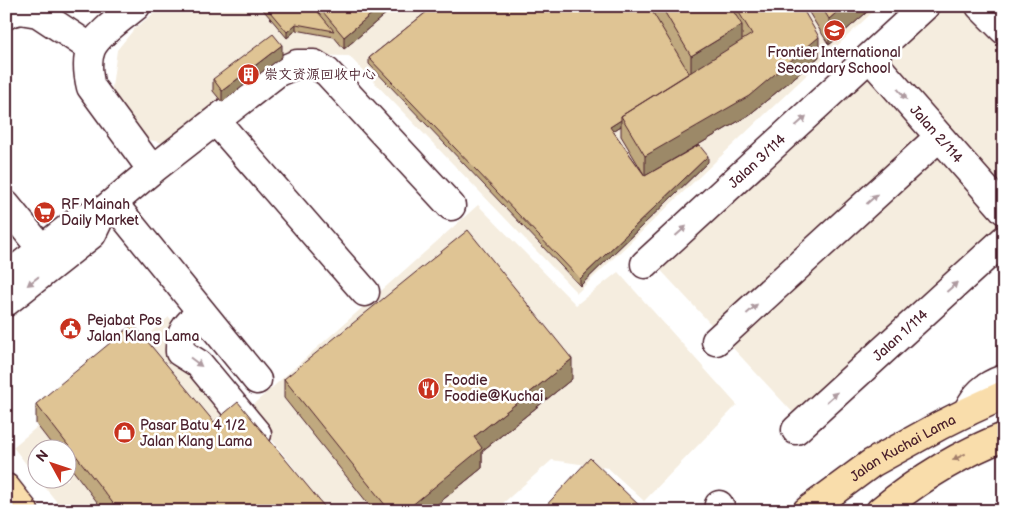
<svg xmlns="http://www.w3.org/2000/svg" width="1010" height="517" viewBox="0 0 1010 517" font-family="'Balsamiq Sans','LXGW WenKai TC',sans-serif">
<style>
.built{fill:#f5eddf}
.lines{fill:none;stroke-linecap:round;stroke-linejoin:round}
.minor-casing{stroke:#4a1f2b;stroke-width:31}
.major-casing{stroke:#4a1f2b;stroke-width:31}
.minor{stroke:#fff;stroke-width:28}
.major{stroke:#f9ddab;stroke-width:28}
.wall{fill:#c0a97f;stroke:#4a1f2b}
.shaded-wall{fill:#9c8968;stroke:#4a1f2b}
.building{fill:#dfc494;stroke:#4a1f2b}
.oneway{fill:#ae9aa0}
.oneway2{fill:#a27e6b}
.labels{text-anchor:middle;stroke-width:5;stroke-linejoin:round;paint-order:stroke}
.poi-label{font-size:14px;fill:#4a1f2b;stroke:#fff;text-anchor:start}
.street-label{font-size:14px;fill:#4a1f2b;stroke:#fff}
</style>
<rect width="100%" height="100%" fill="#fff"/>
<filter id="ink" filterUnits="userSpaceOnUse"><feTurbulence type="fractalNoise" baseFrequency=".02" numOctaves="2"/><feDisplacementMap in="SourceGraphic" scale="10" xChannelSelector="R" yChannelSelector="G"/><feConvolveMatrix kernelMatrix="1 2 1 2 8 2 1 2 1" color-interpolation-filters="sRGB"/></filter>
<g filter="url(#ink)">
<path class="built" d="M 163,6 L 879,6 L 577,293 L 349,56 L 290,55 L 169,144 L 144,139 L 111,94 L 117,50 L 135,28 Z
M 940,6 L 971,6 L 1004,38 L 1004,228 L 797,417 L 656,265 Z
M 478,205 L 576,305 L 618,272 L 737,405 L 644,501 L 608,468 L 552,460 L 494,511 L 64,511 L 39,480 L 68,480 L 68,450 L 38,450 L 37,478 L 13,447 L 169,317 L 308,486 L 248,409 Z"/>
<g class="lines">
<defs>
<g id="minor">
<path d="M 136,6 C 124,16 97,34 91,49 C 86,61 88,75 91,87 L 152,170"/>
<path d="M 980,6 L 1004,30"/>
<path d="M 6,15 L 9,13 L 20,10 L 38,13 L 91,48"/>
<path id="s1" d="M 870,58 L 1004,210"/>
<path d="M 216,121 L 365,292"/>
<path d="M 113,203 L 257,380"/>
<path d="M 6,205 L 53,263"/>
<path id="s2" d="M 645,264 L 925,6"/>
<path d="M 6,277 L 80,219 L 103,211 L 152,170 L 278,72 L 297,64 L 314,64 L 327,72 L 451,206"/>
<path d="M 6,302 L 92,234 L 103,211"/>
<path d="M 201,312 C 187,325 179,331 180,352 L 199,364 L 257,434"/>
<path d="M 716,341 L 939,137"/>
<path d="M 967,412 C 976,394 984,386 1004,379"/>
<path id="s3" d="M 796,430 L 1004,240"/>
<path d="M 719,505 L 722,511"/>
</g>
<g id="major">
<path d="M 6,488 L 24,511"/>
<path id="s4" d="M 807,511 L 872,463 L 939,426 L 967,412 L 1004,395"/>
<path d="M 880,511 C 918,480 959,454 1004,437"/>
</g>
</defs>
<use href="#minor" class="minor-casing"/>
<use href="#major" class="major-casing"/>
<use href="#minor" class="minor"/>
<use href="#major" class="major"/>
</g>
<path class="wall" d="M 260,6 L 395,6 L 344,49 L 334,37 L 296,30 L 287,38 Z
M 434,6 L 801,6 L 819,57 L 749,115 L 645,176 L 621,136 L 621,126 L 613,131 L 645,176 L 708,162 L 580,286 L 369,64 L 369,58 Z
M 805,6 L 874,6 L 829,45 Z
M 282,57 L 222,102 L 213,91 L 213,79 Z
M 284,379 L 572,379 L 482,451 L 482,468 L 429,511 L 374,511 L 284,398 Z
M 36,404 L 214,422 L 328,511 L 104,511 L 68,464 L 68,450 L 56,450 L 36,424 Z"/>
<path class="shaded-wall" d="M 381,6 L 395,6 L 344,49 L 344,37 Z
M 844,6 L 874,6 L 829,45 L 829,19 Z
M 296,24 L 296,30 L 287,38 L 287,32 Z
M 742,25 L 742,45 L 691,76 L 691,56 Z
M 819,37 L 819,57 L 749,115 L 645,176 L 645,156 Z
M 282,45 L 282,57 L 222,102 L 222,91 Z
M 621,120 L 621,126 L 610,133 L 610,127 Z
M 708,156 L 708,162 L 580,286 L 580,279 Z
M 572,359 L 572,379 L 482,451 L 482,468 L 429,511 L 405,511 L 474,437 Z"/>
<path class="building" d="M 265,6 L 313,6 L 334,31 L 296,24 L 287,32 Z
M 318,6 L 381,6 L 344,37 Z
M 434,6 L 649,6 L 689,73 L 621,116 L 621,120 L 610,127 L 645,176 L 699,145 L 708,156 L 580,279 L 369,58 Z
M 661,6 L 730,6 L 742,25 L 691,56 Z
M 735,6 L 801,6 L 819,37 L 749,96 L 645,156 L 621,116 L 752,34 Z
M 821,6 L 844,6 L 829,19 Z
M 273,34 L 282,45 L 222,91 L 213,79 Z
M 468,230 L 572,359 L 474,437 L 482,448 L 405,511 L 390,511 L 284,379 Z
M 133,324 L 214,422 L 238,402 L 328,511 L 119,511 L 36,404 Z
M 590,458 L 645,511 L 541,511 Z"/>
<defs><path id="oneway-solid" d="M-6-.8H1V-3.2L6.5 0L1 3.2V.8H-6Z" transform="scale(1.25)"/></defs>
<g class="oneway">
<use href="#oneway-solid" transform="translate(902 94) rotate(49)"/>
<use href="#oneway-solid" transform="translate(801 121) rotate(-42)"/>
<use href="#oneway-solid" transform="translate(872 199) rotate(-42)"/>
<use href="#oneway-solid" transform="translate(681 231) rotate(-42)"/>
<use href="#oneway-solid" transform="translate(33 281) rotate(142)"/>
<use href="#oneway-solid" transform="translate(952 287) rotate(-42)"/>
<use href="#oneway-solid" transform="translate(752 309) rotate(-42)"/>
<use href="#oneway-solid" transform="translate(196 362) rotate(37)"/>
<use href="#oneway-solid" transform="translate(832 397) rotate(-42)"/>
</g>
<use class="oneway2" href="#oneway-solid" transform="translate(959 457) rotate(153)"/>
</g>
<defs>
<symbol id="school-disc" viewBox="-11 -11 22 22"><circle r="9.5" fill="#c8321e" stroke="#fff"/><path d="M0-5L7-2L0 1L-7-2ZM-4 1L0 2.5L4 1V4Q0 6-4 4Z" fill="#fff"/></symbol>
<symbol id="building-disc" viewBox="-11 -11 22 22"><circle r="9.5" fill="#c8321e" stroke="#fff"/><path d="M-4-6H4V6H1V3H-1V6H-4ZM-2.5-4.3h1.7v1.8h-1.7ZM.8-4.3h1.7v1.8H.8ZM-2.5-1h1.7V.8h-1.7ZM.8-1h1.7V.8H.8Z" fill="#fff"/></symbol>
<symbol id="supermarket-disc" viewBox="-11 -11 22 22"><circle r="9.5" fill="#c8321e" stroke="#fff"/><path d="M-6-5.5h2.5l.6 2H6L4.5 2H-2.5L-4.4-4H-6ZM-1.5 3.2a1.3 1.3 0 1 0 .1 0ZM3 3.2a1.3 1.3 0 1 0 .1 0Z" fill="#fff"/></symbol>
<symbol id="civic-disc" viewBox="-11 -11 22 22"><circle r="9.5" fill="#c8321e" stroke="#fff"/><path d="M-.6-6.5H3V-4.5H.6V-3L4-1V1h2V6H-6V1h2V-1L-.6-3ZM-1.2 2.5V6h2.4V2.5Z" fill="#fff"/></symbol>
<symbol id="restaurant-disc" viewBox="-11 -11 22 22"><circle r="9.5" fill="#c8321e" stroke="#fff"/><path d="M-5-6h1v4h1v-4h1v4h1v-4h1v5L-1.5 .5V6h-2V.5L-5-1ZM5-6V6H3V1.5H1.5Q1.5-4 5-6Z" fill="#fff"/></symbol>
<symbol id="shop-disc" viewBox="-11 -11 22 22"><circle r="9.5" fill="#c8321e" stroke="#fff"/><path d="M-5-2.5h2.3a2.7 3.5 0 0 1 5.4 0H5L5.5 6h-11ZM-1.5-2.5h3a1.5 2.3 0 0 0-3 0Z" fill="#fff"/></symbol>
</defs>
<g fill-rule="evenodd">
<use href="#school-disc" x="822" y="18" width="25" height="25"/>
<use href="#building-disc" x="236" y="62" width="25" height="25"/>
<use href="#supermarket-disc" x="32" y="200" width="25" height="25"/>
<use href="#civic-disc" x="58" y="316" width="25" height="25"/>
<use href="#restaurant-disc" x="416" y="376" width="25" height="25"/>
<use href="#shop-disc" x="112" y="420" width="25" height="25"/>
</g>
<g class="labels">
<g class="poi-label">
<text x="834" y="57" text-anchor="middle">Frontier International<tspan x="834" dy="16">Secondary School</tspan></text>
<text x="264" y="79">崇文资源回收中心</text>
<text x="61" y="209">RF Mainah<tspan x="61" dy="16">Daily Market</tspan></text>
<text x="87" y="325">Pejabat Pos<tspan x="87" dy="16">Jalan Klang Lama</tspan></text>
<text x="444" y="385">Foodie<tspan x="444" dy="16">Foodie@Kuchai</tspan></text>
<text x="140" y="430">Pasar Batu 4 1/2<tspan x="140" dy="16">Jalan Klang Lama</tspan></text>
</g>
<g class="street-label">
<text dy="5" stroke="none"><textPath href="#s1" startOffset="101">Jalan 2/114</textPath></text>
<text dy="5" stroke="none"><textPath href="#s2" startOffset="152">Jalan 3/114</textPath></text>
<text dy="5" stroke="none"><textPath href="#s3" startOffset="141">Jalan 1/114</textPath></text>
<text dy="5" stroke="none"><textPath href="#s4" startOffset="115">Jalan Kuchai Lama</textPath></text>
</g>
</g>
<rect width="1010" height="517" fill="none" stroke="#fff" stroke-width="25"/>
<rect x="12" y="12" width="985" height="492" fill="none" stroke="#4a1f2b" stroke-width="2" filter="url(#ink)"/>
<g transform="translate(52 464) rotate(310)"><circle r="24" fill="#ffffff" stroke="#b7a5aa"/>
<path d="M0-4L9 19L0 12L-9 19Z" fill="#c8321e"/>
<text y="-8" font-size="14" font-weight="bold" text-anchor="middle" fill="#4a1f2b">N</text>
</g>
</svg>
